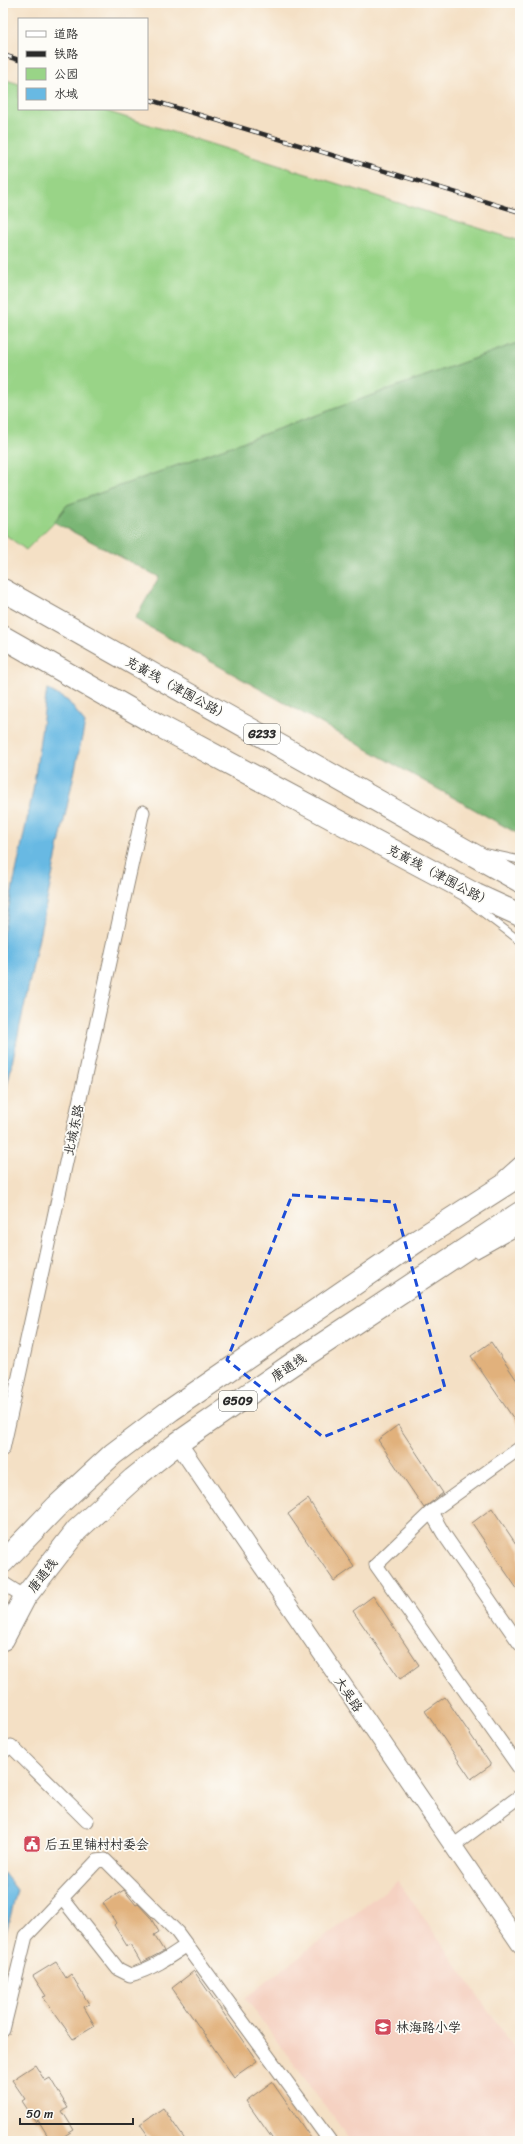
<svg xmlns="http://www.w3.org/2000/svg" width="523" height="2144" viewBox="0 0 523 2144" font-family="Sriracha,'LXGW WenKai TC',sans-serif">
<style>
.built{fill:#f5d2c2}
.green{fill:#99d487;stroke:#628059}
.forest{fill:#7ab674;stroke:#527050}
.water{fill:#68b9e3;stroke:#4a7287}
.building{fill:#e1b17b}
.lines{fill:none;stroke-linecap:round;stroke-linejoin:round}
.service-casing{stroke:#908678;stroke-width:9}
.minor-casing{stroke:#908678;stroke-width:15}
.tertiary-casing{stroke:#908678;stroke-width:19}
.trunk-casing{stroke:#908678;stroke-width:24}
.service{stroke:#fff;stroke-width:7}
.minor{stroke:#fff;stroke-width:13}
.tertiary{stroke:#fff;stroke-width:17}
.trunk{stroke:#fff;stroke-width:22}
.rail-casing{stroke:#2b2b2b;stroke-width:4.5}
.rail{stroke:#fdfcf7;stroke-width:3;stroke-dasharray:9;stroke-linecap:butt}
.marked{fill:none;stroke:#1d4ed8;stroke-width:3;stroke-dasharray:8 5;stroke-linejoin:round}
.labels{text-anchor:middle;stroke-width:3.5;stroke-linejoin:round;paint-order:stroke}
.shield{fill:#fdfcf7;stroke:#6a6a68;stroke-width:1}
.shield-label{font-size:12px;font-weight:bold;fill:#2b2b2b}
.street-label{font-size:13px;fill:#2b2b2b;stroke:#fdfcf7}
.poi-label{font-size:13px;fill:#2b2b2b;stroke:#fdfcf7;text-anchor:start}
</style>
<rect width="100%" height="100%" fill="#fdfcf7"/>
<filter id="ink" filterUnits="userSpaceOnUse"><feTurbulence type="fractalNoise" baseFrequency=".025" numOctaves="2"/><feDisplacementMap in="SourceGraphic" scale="8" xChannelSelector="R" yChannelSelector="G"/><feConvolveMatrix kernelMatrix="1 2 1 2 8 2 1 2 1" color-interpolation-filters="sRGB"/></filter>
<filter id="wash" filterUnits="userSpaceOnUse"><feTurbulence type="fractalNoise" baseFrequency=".012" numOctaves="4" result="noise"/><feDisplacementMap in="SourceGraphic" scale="16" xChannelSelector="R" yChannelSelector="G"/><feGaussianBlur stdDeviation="0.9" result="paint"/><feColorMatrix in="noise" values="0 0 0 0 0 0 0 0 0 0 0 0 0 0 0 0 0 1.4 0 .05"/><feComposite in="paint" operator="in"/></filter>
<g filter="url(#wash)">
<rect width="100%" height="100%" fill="#f4e0c5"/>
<path class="built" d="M 398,1881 L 520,2056 L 520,2141 L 351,2141 L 245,1998 Z"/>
<path class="green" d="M 3,79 L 19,84 L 19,109 L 99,109 L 520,241 L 520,342 L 67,505 L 54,522 L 26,550 L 3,533 Z"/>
<path class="forest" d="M 520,342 L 520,835 L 135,619 L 159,577 L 54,522 L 67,505 Z"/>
<path class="water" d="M 47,689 L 68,701 L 85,723 L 3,1105 L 3,934 L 33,791 Z
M 3,1872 L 17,1890 L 3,1945 Z"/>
<g id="blocks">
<path class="building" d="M 491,1342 L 520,1385 L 520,1428 L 471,1356 Z
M 398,1425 L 443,1493 L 424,1508 L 378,1440 Z
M 308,1499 L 354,1567 L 334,1581 L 288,1514 Z
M 492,1508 L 520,1550 L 520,1593 L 472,1523 Z
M 373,1596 L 419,1665 L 400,1679 L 353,1611 Z
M 445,1697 L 491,1765 L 471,1779 L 425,1711 Z
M 124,1890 L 136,1905 L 138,1904 L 150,1917 L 159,1932 L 154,1935 L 164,1951 L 141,1963 L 130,1944 L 127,1946 L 114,1925 L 116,1923 L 103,1903 Z
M 56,1962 L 66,1978 L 71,1974 L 89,2004 L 84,2007 L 95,2026 L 73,2039 L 43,1997 L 46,1996 L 33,1976 Z
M 194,1971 L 257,2061 L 234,2077 L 172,1988 Z
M 35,2065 L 45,2081 L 50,2078 L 68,2108 L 62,2111 L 74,2130 L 56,2141 L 51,2141 L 38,2120 L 36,2122 L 22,2101 L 25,2099 L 12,2080 Z
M 272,2082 L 313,2141 L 274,2141 L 246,2101 Z
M 163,2108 L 186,2141 L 152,2141 L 140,2124 Z"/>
</g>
</g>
<g filter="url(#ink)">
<use href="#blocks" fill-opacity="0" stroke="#908678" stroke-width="1"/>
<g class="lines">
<defs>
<path id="service" d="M 487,853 L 520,860
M 466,900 L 520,941
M 502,1175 L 520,1159
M 477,1254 L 520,1230"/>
<path id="minor" d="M 520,1448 L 431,1512 L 443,1533 L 520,1644
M 3,1449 L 143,812
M 431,1512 L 376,1565 L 520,1769
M 3,1583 L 25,1597
M 3,1752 L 11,1746 L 87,1821
M 453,1846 L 520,1796
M 62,1898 L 118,1969 L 130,1975 C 152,1969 168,1958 187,1945
M 3,2030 L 26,1936 L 97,1861 L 105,1860 L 177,1932 L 330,2141"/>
<path id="tertiary" d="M 178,1443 L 520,1944"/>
<path id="trunk" d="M 3,590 L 520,881
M 3,637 L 156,724 L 476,895 L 520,915
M 3,1562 L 57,1506 L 113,1454 L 171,1410 L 417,1241 L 520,1175
M 3,1639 L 25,1597 L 77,1530 L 133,1479 L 178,1443 L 291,1365 L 520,1213"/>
</defs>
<use href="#service" class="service-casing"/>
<use href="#minor" class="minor-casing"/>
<use href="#tertiary" class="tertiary-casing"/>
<use href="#trunk" class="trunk-casing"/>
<use href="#service" class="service"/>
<use href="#minor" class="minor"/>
<use href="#tertiary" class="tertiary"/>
<use href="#trunk" class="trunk"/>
<defs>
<path id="rail" d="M 3,55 L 19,60
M 147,99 L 520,212"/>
</defs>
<use href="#rail" class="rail-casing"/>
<use href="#rail" class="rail"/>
</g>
</g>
<path class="marked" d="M 292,1195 L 394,1202 L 445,1388 L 323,1437 L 227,1360 Z"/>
<defs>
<symbol id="civic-square" viewBox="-11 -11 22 22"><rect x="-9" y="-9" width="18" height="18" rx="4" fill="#d1495b" stroke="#fdfcf7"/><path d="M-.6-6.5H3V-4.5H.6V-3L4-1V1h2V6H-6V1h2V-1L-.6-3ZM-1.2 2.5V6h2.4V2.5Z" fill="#fff"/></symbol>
<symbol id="school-square" viewBox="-11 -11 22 22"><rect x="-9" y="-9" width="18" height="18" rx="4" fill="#d1495b" stroke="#fdfcf7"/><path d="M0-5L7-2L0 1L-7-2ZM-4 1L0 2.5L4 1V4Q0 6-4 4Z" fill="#fff"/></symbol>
</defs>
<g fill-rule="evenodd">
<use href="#civic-square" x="22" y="1834" width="20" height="20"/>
<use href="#school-square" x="373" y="2017" width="20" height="20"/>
</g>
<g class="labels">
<g class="shield">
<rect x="244" y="724" width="36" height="20" rx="3"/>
<rect x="219" y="1391" width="38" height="20" rx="3"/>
</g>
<g class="shield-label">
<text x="262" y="738">G233</text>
<text x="238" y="1405">G509</text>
</g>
<g class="street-label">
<text transform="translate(178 688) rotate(29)" y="5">克黄线（津围公路）</text>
<text transform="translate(440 875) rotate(28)" y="5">克黄线（津围公路）</text>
<text transform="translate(73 1130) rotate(-78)" y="5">北城东路</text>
<text transform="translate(288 1367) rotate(-34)" y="5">唐通线</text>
<text transform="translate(42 1575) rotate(-52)" y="5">唐通线</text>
<text transform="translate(349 1694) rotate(56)" y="5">大吴路</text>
</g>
<g class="poi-label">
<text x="45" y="1849">后五里铺村村委会</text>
<text x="396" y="2032">林海路小学</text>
</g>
</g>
<rect width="523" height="2144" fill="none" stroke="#fdfcf7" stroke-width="16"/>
<rect x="18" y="18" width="130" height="92" fill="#fdfcf7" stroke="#a9a8a5"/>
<rect x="26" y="31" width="20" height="6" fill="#ffffff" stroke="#a9a8a5"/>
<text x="54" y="38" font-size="12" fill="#2b2b2b">道路</text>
<rect x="26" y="51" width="20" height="6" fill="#2b2b2b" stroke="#a9a8a5"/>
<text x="54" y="58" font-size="12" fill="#2b2b2b">铁路</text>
<rect x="26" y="68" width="20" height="12" fill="#99d487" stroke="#a9a8a5"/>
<text x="54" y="78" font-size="12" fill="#2b2b2b">公园</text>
<rect x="26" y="88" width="20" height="12" fill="#68b9e3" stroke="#a9a8a5"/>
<text x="54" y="98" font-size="12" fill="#2b2b2b">水域</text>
<path d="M20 2118v6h113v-6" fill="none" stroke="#2b2b2b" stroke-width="2"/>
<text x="26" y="2118" font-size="12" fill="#2b2b2b" stroke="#fdfcf7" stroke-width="3" paint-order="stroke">50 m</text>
</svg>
